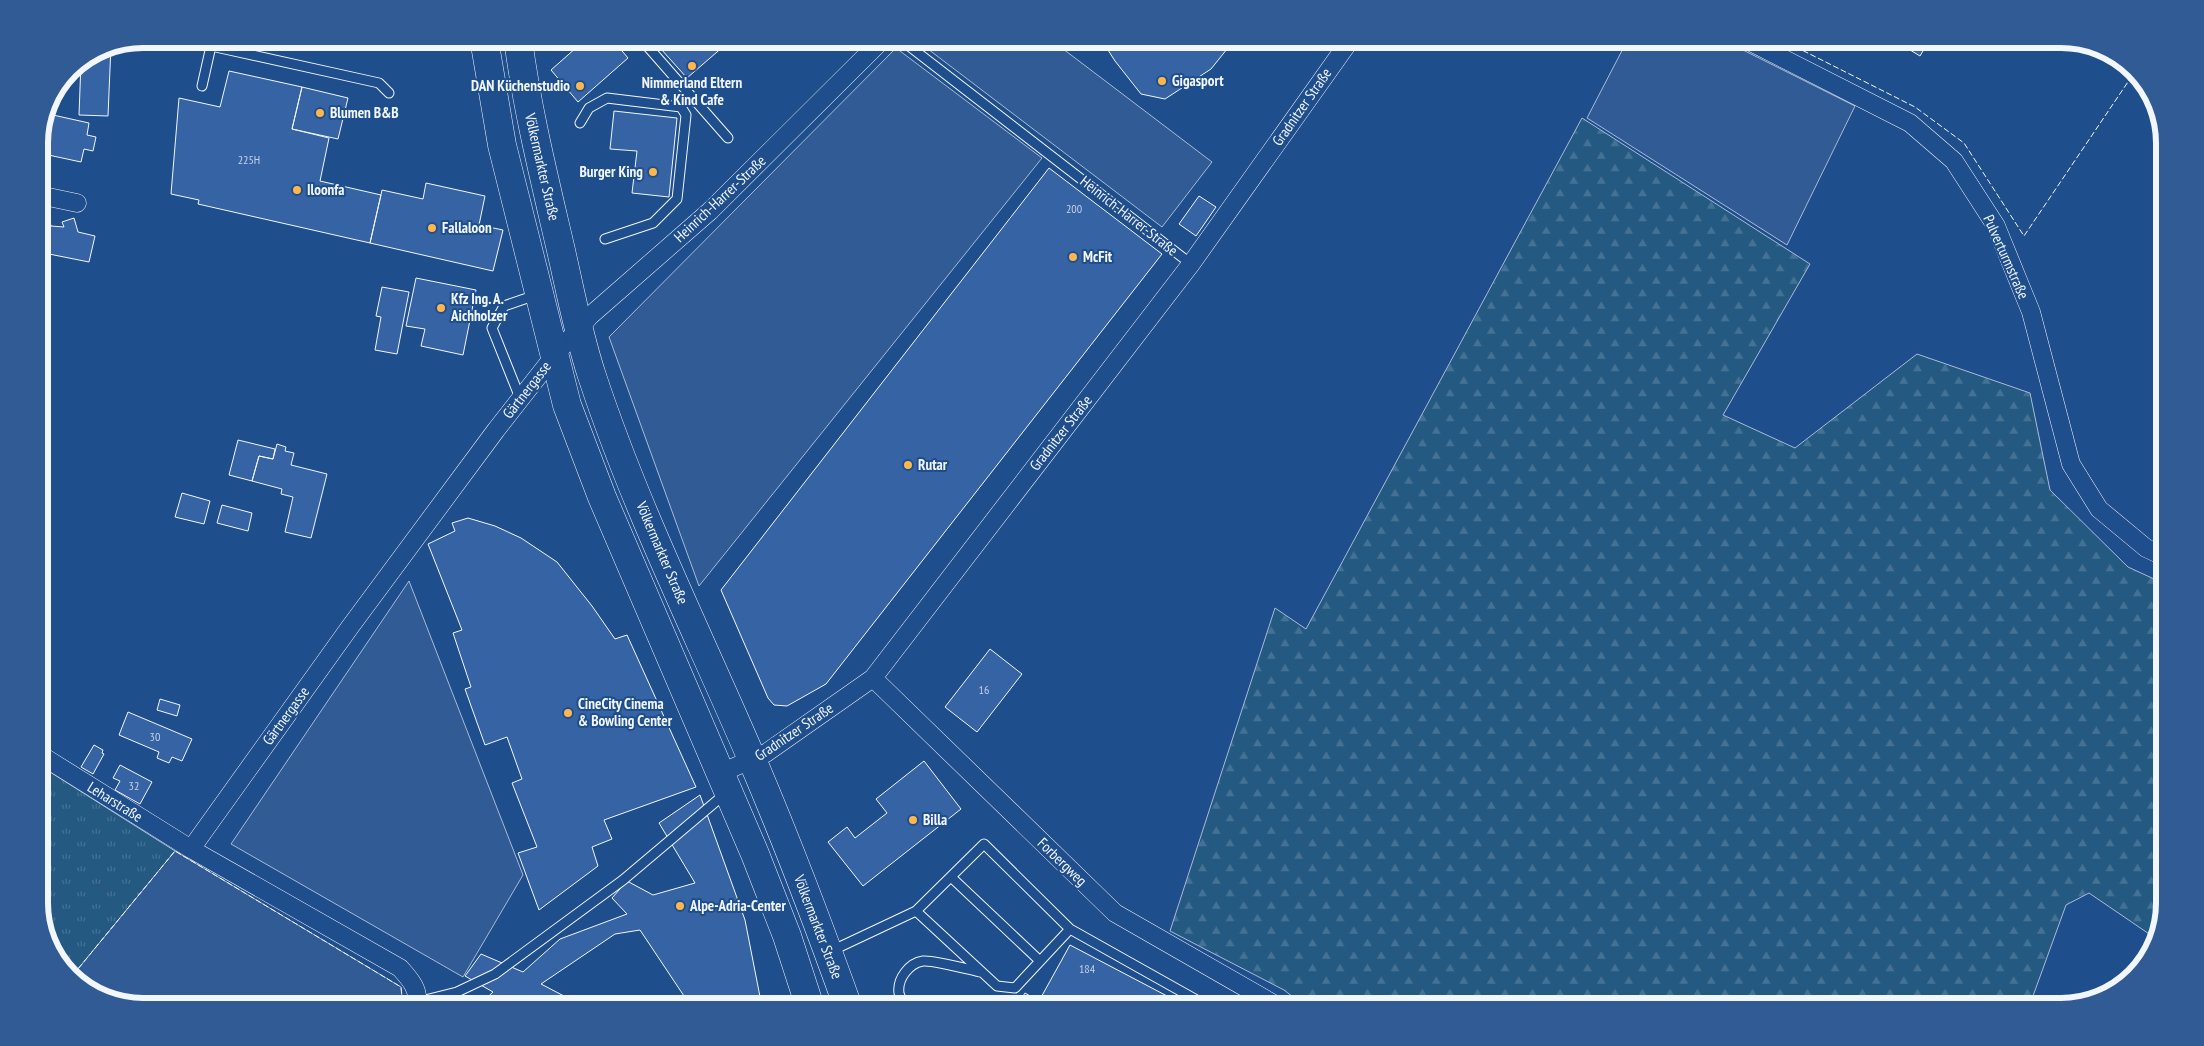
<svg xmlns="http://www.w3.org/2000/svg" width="2204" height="1046" viewBox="0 0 2204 1046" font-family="'PT Sans Narrow',sans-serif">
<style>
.grass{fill:url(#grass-tufts);stroke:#a8bbd7}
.forest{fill:url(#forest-firs);stroke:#a8bbd7}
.parking{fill:#305b95;stroke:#a8bbd7}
.building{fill:#3563a3;stroke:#f2f6ff}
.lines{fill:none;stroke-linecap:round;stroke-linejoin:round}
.service-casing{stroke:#f2f6ff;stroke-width:11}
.minor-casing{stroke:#f2f6ff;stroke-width:19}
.primary-casing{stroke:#f2f6ff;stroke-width:29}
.service{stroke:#1f4e8c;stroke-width:9}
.minor{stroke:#1f4e8c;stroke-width:18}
.primary{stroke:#1f4e8c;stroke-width:28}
.fence{stroke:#f2f6ff;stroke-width:1;stroke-dasharray:6 2.5;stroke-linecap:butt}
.poi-dot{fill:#ffb74d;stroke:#1f4e8c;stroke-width:2}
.labels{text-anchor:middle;stroke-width:4;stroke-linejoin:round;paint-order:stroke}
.number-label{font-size:12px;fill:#c3d1e8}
.poi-label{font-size:15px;font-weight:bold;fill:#f2f6ff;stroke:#1f4e8c;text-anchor:start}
.street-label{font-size:15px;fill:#f2f6ff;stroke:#1f4e8c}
.rim{fill:none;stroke:#f2f6ff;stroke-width:6}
</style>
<defs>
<pattern id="grass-tufts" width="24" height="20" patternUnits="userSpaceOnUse" patternTransform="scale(1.25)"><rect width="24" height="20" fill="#245a82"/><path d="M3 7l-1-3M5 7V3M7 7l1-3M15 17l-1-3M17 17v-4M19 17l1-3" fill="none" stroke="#447295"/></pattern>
<pattern id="forest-firs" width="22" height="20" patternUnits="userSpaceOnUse" patternTransform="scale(1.25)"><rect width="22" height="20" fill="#245a82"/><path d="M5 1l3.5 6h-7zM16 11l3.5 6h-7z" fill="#447295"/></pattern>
</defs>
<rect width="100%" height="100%" fill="#1f4e8c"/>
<path class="grass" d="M 39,765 L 175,851 L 73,975 L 56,961 L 39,910 Z"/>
<path class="forest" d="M 1582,118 L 1810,264 L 1723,415 L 1795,448 L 1917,354 L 2030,393 L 2050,490 L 2128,567 L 2165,584 L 2165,903 L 2158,940 L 2089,893 L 2066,905 L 2029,1007 L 1306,1007 L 1284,990 L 1170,931 L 1275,608 L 1306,629 Z"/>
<path class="parking" d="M 923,39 L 1050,39 L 1212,162 L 1162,227 L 920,43 Z
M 1628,39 L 1721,39 L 1855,106 L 1787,245 L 1587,118 Z
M 896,48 L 1042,158 L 699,586 L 609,337 Z
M 409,581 L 523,875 L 463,977 L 231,844 Z
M 175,851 L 401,987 L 403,1007 L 143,1007 L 103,999 L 73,975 Z"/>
<path class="building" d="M 586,39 L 612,39 L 628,58 L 578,102 L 551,70 Z
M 652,39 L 732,39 L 687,78 Z
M 1101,39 L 1235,39 L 1211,69 L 1165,99 L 1141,94 L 1115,61 Z
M 1892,39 L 1930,39 L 1920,56 Z
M 111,45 L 108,116 L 79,115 L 81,62 L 103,47 Z
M 229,71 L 302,87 L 292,129 L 329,138 L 320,181 L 381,195 L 370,243 L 198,204 L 199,200 L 171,194 L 179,98 L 220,107 Z
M 302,87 L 348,98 L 338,139 L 292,129 Z
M 614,111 L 677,118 L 669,197 L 632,193 L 637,151 L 610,149 Z
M 44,113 L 89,123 L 87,135 L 96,137 L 93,151 L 84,149 L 81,162 L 39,153 L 39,136 Z
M 1049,168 L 1162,254 L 826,684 L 787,706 L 774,705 L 768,698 L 721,590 Z
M 426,183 L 485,196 L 479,225 L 503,230 L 493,271 L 370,243 L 382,190 L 423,199 Z
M 1199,196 L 1216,207 L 1196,236 L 1179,224 Z
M 47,211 L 51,226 L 64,227 L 62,222 L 74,218 L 78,232 L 95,236 L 89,262 L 39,252 L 39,214 Z
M 416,278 L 476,290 L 463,355 L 421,346 L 425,329 L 406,326 Z
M 382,287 L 409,292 L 397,354 L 375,350 L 381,317 L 376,316 Z
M 238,440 L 275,449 L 273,459 L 259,456 L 252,481 L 229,475 Z
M 277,444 L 286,447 L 285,451 L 294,453 L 291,465 L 327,474 L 311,538 L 285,532 L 293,497 L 281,494 L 282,489 L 252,481 L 259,456 L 273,459 Z
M 182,493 L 210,501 L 204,524 L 175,517 Z
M 39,504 L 44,506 L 39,521 Z
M 222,505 L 252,513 L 248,531 L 217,523 Z
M 468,518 L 495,526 L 521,538 L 557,562 L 592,606 L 615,639 L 627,635 L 696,787 L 604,820 L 612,839 L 592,847 L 598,866 L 539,910 L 518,853 L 537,847 L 512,783 L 522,779 L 507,737 L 485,745 L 465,689 L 471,687 L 453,633 L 462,630 L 428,544 L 455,531 L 452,523 Z
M 990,649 L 1022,674 L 977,732 L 945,707 Z
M 160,699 L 180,705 L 177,716 L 157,710 Z
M 128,712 L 192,739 L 182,761 L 172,757 L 169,763 L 157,758 L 159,752 L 119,735 Z
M 94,745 L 103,750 L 102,753 L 104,754 L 93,774 L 81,767 Z
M 924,761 L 961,809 L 863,886 L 828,842 L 847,827 L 855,838 L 887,813 L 876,799 Z
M 120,765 L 152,782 L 140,804 L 115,790 L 120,781 L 113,778 Z
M 700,795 L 745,920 L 762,1007 L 688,1007 L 688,1002 L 640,930 L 615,934 L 541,984 L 585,1007 L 536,1007 L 520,999 L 508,1007 L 477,1007 L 493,992 L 465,976 L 481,954 L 523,972 L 560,939 L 627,914 L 612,898 L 627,881 L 653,895 L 695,883 L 659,823 Z
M 1070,945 L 1188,1007 L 1016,1007 L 1025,993 L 1039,1001 Z"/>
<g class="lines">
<defs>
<path id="service" d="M 641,39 L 728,138
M 900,39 L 1191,264
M 202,86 L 211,46 L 379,83 L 389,93
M 580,123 L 589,108 L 607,98 L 681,107 L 686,115 L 677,199 L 653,223 L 605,239
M 520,398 L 492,328 L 504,306 L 536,295
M 951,877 L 1040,961
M 916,911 L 997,986 L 1015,988 L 1070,929
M 831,951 L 916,911 L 984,844 L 1070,929 L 1209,1007
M 417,1002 L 457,992 L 495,974 L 623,880 L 726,793
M 905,1007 C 903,1003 900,997 899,993 C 897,979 909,963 923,961 C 934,960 967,969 980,972"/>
<path id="minor" d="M 1745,39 L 1910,123 L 1954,161 L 1996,226 L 2031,312 L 2071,464 L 2099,509 L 2146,548 L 2165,557
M 39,195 L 77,203
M 873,678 L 1115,913 L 1279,1007
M 39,754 L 191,849 L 400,968 C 410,979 421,991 416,1007
M 721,773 L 766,753 L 873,678 L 1191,264 L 1351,39
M 191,849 L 350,627 L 496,430 L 554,356 L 591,315 L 710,211 L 883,39"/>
<path id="primary" d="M 484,39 L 502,145 L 567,405 L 602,497 L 755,854 L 787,936 L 810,1007
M 518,39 C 527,109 544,177 560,246 C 570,289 578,334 592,376 C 635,507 697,631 751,757 C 786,839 818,923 848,1007"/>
</defs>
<use href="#service" class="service-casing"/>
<use href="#minor" class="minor-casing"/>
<use href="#primary" class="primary-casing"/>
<use href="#service" class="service"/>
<use href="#minor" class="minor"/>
<use href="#primary" class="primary"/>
<path class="fence" d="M 1780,39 L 1915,107 L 1964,143 L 2024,236 L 2134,73
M 73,975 L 175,851 L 401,987 L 403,1007"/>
</g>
<g class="poi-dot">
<circle cx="692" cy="66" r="5"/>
<circle cx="1162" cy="81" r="5"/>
<circle cx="580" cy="86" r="5"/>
<circle cx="320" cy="113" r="5"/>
<circle cx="653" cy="172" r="5"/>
<circle cx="297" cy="190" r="5"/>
<circle cx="432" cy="228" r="5"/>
<circle cx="1073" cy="257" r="5"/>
<circle cx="441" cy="308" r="5"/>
<circle cx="908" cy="465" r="5"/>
<circle cx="568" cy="713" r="5"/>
<circle cx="913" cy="820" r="5"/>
<circle cx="680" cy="906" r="5"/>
</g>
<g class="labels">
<g class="number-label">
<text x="249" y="164">225H</text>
<text x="1074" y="213">200</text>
<text x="984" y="694">16</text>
<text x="155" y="741">30</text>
<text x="134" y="790">32</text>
<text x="1087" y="973">184</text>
</g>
<g class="poi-label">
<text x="1172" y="86">Gigasport</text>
<text x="692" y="88" text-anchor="middle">Nimmerland Eltern<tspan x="692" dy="17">&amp; Kind Cafe</tspan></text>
<text x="570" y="91" text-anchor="end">DAN Küchenstudio</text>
<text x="330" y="118">Blumen B&amp;B</text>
<text x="643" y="177" text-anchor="end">Burger King</text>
<text x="307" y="195">Iloonfa</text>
<text x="442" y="233">Fallaloon</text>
<text x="1083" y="262">McFit</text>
<text x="451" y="304">Kfz Ing. A.<tspan x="451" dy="17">Aichholzer</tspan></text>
<text x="918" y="470">Rutar</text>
<text x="578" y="709">CineCity Cinema<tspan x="578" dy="17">&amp; Bowling Center</tspan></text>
<text x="923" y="825">Billa</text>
<text x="690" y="911">Alpe-Adria-Center</text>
</g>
<g class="street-label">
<text transform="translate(1302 107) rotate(-55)" y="5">Gradnitzer Straße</text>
<text transform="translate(542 167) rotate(77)" y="5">Völkermarkter Straße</text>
<text transform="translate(720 199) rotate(-43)" y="5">Heinrich-Harrer-Straße</text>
<text transform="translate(1129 216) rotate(38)" y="5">Heinrich-Harrer-Straße</text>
<text transform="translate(2006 257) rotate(66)" y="5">Pulverturmstraße</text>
<text transform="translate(527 390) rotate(-52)" y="5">Gärtnergasse</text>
<text transform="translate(1061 433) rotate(-52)" y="5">Gradnitzer Straße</text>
<text transform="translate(662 553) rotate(67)" y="5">Völkermarkter Straße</text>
<text transform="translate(286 716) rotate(-54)" y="5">Gärtnergasse</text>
<text transform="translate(794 732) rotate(-34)" y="5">Gradnitzer Straße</text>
<text transform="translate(115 802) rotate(32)" y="5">Leharstraße</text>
<text transform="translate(1062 862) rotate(44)" y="5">Forbergweg</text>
<text transform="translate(818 927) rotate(69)" y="5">Völkermarkter Straße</text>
</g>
</g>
<path d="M0 0H2204V1046H0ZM143 48H2061A95 95 0 0 1 2156 143V903A95 95 0 0 1 2061 998H143A95 95 0 0 1 48 903V143A95 95 0 0 1 143 48Z" fill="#305b95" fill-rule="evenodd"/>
<path class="rim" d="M143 48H2061A95 95 0 0 1 2156 143V903A95 95 0 0 1 2061 998H143A95 95 0 0 1 48 903V143A95 95 0 0 1 143 48Z"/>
</svg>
